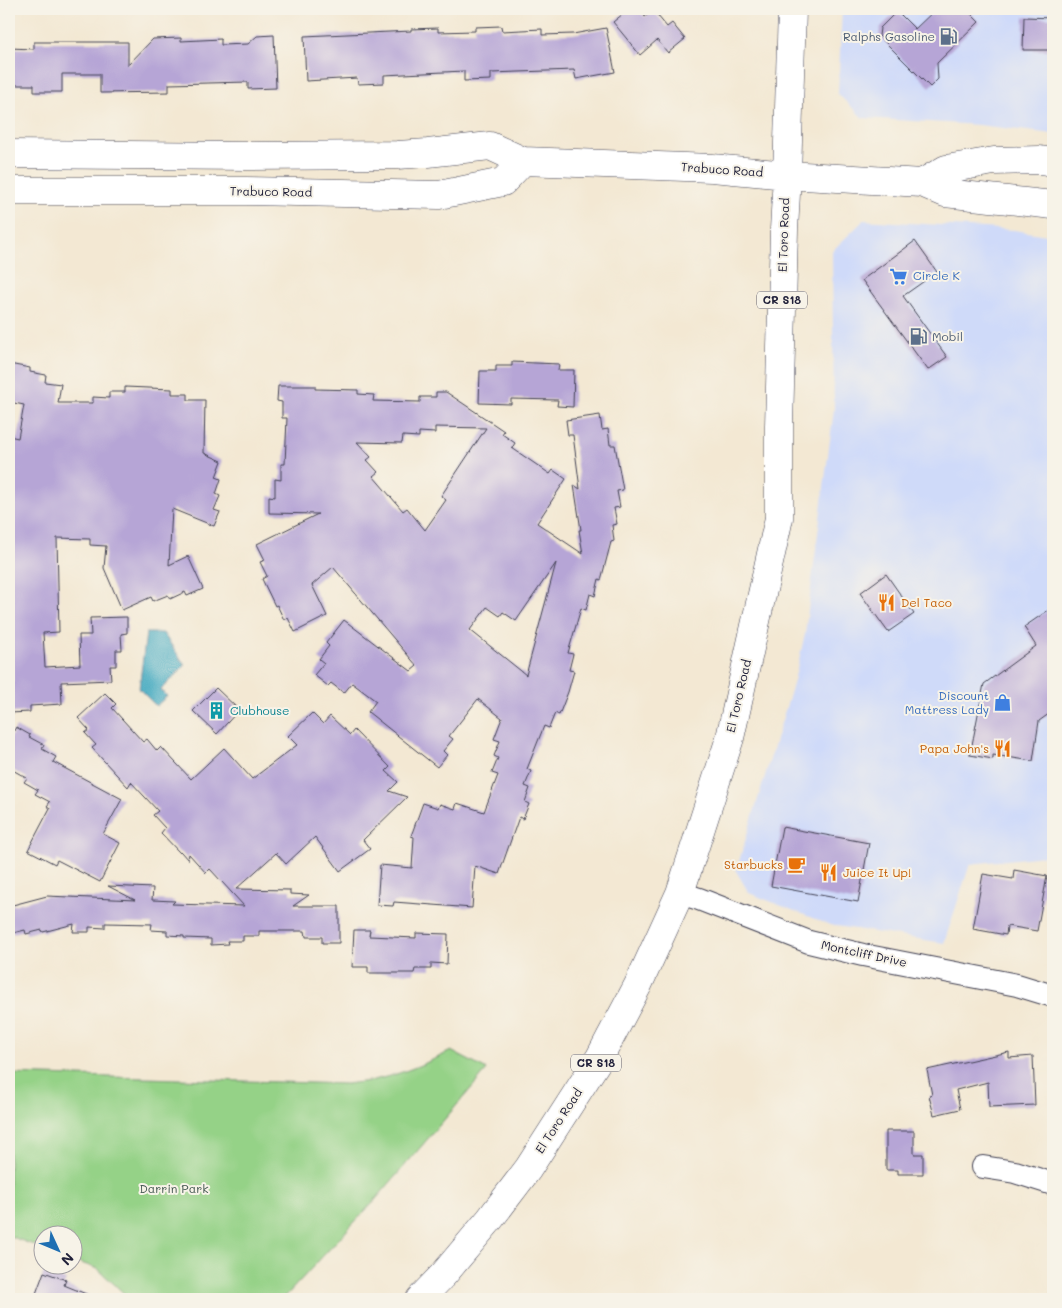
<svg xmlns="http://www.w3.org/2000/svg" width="1062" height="1308" viewBox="0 0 1062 1308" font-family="Mali,sans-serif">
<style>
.built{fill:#cfdaf9}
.green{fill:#95d287;stroke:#5c7a61}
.water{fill:#40a8c0;stroke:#31657e}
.building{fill:#b6a5d6;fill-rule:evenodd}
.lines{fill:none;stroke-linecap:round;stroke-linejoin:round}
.minor-casing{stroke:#414052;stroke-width:24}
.major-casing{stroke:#414052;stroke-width:29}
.minor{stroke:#fff;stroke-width:22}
.major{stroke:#fff;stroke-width:28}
.labels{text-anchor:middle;stroke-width:4;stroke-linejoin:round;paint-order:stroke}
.shield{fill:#f7f3e8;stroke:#62616f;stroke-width:1}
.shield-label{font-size:11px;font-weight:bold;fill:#22223b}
.service-label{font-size:12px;fill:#4e5e75;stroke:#f7f3e8;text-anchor:end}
.street-label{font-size:12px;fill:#22223b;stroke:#f7f3e8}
.shop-label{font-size:12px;fill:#366cbe;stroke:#f7f3e8;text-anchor:start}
.food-label{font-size:12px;fill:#c56008;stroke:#f7f3e8;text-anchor:start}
.culture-label{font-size:12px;fill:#0d838f;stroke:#f7f3e8;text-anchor:start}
.park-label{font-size:12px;fill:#445752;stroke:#f7f3e8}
</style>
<rect width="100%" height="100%" fill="#f7f3e8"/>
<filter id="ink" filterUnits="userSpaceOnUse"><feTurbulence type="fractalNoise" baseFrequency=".02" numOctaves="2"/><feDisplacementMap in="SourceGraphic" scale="10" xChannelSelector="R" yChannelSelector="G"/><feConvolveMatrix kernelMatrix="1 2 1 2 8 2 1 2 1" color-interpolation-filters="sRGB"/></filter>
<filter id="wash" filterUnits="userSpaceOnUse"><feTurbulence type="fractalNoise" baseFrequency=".0096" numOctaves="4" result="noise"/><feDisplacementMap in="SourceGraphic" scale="20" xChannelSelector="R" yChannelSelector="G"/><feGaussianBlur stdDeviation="1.12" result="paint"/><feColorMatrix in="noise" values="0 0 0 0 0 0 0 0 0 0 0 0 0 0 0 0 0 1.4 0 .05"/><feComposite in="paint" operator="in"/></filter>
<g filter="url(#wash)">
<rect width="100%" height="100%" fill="#f3e8d3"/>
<path class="built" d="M 842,9 L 1053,9 L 1053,134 L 979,125 L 863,118 L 838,94 Z
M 864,220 L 1014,230 L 1053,236 L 1053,855 L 970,864 L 944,943 L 830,925 L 749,893 L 736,871 L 794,681 L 805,634 L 834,409 L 832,251 Z"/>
<path class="green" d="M 451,1051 L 487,1070 L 376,1199 L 283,1299 L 130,1299 L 98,1269 L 73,1260 L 72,1236 L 42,1236 L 42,1248 L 9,1236 L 9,1074 L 347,1084 C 357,1082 368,1082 378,1079 C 404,1073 427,1063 451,1051 Z"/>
<path class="water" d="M 146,633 L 163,633 L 185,665 L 161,690 L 167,696 L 156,706 L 139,689 Z"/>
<g id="blocks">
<path class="building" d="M 629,9 L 638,9 L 645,17 L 653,10 L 667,27 L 672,23 L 685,39 L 668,53 L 657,40 L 640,55 L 613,22 Z
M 936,9 L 966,9 L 979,22 L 937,63 L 938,79 L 930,87 L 879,36 L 880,28 L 894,14 L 900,14 L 915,29 Z
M 1024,17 L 1053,18 L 1053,50 L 1023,50 Z
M 501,26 L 502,31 L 542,29 L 542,35 L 573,34 L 606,28 L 615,72 L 576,79 L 574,70 L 491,73 L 491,80 L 464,81 L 464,71 L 384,75 L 384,83 L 358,84 L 357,78 L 306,81 L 304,36 L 411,31 L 411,29 L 438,28 L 438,32 L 475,31 L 475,27 Z
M 274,35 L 276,88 L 248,89 L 248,82 L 169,84 L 169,92 L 100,93 L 100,74 L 62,74 L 62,92 L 34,92 L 34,85 L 9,85 L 9,48 L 34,49 L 34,42 L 128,42 L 128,65 L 153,39 L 181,38 L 181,41 L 221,39 L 221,45 L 248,44 L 257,36 Z
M 915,241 L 937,272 L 903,296 L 947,357 L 928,370 L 862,280 Z
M 512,362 L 559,364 L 558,370 L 574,370 L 573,407 L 557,406 L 558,400 L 511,399 L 511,404 L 479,403 L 480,371 L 496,371 L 496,366 L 512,366 Z
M 9,364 L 30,368 L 30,372 L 46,375 L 45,382 L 61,384 L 58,403 L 93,403 L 93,397 L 109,398 L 109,392 L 125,392 L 125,387 L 172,389 L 172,394 L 188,394 L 188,400 L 205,400 L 204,453 L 222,461 L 216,477 L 221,479 L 216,494 L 220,496 L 214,510 L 220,512 L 214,526 L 172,509 L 169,565 L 188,556 L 203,589 L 187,596 L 185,592 L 170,599 L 168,595 L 153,601 L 151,597 L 122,610 L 104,568 L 106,546 L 90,545 L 90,539 L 57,538 L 59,632 L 43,633 L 45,667 L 80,665 L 79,635 L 91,635 L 90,618 L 127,617 L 127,633 L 121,634 L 122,650 L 116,650 L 116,666 L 110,666 L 111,680 L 61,682 L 62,704 L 30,706 L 30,712 L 9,713 L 9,682 L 13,681 L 12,650 L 9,650 L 9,436 L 18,438 L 24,405 L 9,402 Z
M 278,386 L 315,386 L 315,389 L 358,390 L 358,394 L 374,395 L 373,401 L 420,402 L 420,397 L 436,397 L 436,392 L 446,392 L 504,431 L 502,434 L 515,443 L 512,448 L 550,474 L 553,470 L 566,479 L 537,523 L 583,554 L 579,530 L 581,530 L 574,485 L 580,489 L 573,435 L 568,435 L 566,420 L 600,415 L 602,430 L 608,429 L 610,445 L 615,445 L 623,490 L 617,491 L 620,507 L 614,508 L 617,524 L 612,525 L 614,541 L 611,542 L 601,580 L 599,579 L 595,596 L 590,594 L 586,610 L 581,608 L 568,653 L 573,654 L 569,670 L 574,671 L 568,692 L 559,715 L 555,713 L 549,728 L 544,726 L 527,769 L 531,771 L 525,786 L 530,788 L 525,802 L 529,804 L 523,819 L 519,817 L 499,874 L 475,866 L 472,908 L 394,902 L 393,906 L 377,905 L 380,865 L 412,868 L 414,837 L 411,836 L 423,803 L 438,808 L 440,804 L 455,809 L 457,803 L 484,812 L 498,775 L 492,773 L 498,758 L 494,756 L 500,741 L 494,739 L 502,718 L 478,699 L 449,736 L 453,739 L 443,751 L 447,755 L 437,767 L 368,712 L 376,701 L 352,683 L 344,693 L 331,683 L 328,686 L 314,675 L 324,663 L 319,659 L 329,646 L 326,643 L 344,620 L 411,671 L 417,666 L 333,567 L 312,585 L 327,616 L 295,632 L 288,618 L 284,620 L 277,605 L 275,606 L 262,579 L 267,576 L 260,562 L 265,560 L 257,544 L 318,514 L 269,513 L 269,496 L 275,497 L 275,479 L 281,480 L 281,464 L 285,464 L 287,418 L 282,418 L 282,402 L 277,401 ZM 435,427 L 486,428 L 441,496 L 446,500 L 425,530 L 407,508 L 403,511 L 373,476 L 378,472 L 367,460 L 371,457 L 357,442 L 402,443 L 403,436 L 419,437 L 419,432 L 435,433 ZM 556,563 L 526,675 L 470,630 L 487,607 L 500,616 L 503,612 L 516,621 Z
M 886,574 L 914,614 L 888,632 L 860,593 Z
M 1053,607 L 1053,711 L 1039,721 L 1033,761 L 993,755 L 993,759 L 970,755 L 984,684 L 1036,646 L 1024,627 Z
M 216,688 L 239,710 L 217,734 L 193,711 Z
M 105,693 L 116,704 L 112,708 L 143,742 L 147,739 L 157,751 L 161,747 L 191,779 L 224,748 L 252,779 L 297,745 L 288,736 L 312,713 L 323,724 L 330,716 L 350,735 L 354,730 L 390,767 L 386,771 L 398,782 L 389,791 L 407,797 L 363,840 L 370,849 L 340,871 L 315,837 L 286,864 L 276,853 L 236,889 L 290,890 L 290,894 L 309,895 L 293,906 L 339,906 L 339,943 L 322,943 L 322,937 L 306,937 L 305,931 L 259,931 L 259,936 L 243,936 L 243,941 L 227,941 L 228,944 L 211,945 L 211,939 L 184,938 L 184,936 L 167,935 L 167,931 L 151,930 L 152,924 L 105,923 L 105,928 L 89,927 L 89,932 L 73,932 L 74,924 L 43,932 L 42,930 L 26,934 L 25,930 L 9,934 L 9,906 L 47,896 L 135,900 L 108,886 L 153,888 L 152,900 L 175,901 L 172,904 L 244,906 L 210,869 L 206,873 L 189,854 L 188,860 L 181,852 L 180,853 L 161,833 L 165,828 L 153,815 L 158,811 L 131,782 L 128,787 L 92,748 L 96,745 L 85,733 L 89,730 L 78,718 Z
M 16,727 L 30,735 L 29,737 L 44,745 L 42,749 L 56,757 L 53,762 L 122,799 L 103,834 L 120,843 L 100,882 L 57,860 L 55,864 L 28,850 L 50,808 L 47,806 L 50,802 L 35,794 L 38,790 L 24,782 L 27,778 L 9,768 L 9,740 Z
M 782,827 L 869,843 L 858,902 L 771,886 Z
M 1014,870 L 1047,876 L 1037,931 L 1007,926 L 1006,935 L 973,929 L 983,874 L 1013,879 Z
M 354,930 L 370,930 L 369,936 L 416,938 L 416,933 L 448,934 L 447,964 L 431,963 L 431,969 L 415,969 L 414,973 L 368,973 L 368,967 L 352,967 Z
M 1009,1052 L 1009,1058 L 1033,1056 L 1035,1105 L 989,1107 L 988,1082 L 956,1090 L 960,1109 L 934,1115 L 929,1096 L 932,1095 L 927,1070 Z
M 886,1131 L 914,1131 L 914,1154 L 923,1154 L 923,1174 L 898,1174 L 898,1170 L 886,1170 Z
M 44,1272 L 66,1280 L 64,1285 L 96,1298 L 96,1299 L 34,1299 Z"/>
</g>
</g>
<g filter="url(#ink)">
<use href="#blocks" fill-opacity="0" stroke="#414052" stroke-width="1"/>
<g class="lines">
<defs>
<path id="minor" d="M 680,893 L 699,899 L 809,942 L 863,955 L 1017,985 L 1053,996
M 983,1167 L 1015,1172 L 1053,1184"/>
<path id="major" d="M 9,154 L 247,156 L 397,155 L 428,153 L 490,146 L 523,161 L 712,168 L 787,175 L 922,183 L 945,193 L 1053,205
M 922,183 L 946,169 L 994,161 L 1040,160 L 1053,162
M 9,191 L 246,191 L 439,195 L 503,182 L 523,161
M 420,1299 L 444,1274 L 490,1219 L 528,1169 L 600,1057 L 638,985 L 680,893 L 730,738 L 779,518 L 779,426 L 784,230 L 787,175 L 792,9"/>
</defs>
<use href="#minor" class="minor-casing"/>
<use href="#major" class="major-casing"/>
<use href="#minor" class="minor"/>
<use href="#major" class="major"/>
</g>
</g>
<defs>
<symbol id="fuel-bare" viewBox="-9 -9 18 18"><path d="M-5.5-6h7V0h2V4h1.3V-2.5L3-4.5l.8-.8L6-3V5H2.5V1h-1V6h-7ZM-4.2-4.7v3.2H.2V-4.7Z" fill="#5c6f8a" stroke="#f7f3e8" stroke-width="2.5" paint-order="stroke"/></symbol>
<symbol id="supermarket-bare" viewBox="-9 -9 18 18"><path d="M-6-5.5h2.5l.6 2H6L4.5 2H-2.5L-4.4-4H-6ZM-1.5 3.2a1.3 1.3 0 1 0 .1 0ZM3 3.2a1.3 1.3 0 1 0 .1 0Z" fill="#3f7fe0" stroke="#f7f3e8" stroke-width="2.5" paint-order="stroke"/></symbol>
<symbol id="restaurant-bare" viewBox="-9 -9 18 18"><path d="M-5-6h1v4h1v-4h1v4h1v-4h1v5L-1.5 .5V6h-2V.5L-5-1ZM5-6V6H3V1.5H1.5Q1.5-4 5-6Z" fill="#e8710a" stroke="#f7f3e8" stroke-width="2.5" paint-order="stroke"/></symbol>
<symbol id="shop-bare" viewBox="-9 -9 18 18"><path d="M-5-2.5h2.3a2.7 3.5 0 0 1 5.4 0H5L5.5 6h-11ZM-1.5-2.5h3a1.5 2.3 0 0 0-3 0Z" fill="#3f7fe0" stroke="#f7f3e8" stroke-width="2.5" paint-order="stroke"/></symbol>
<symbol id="building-bare" viewBox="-9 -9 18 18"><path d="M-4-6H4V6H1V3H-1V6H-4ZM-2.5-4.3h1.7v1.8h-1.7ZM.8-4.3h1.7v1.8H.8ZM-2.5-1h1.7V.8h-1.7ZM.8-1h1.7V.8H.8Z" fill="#0f9aa8" stroke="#f7f3e8" stroke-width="2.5" paint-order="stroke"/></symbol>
<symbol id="cafe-bare" viewBox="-9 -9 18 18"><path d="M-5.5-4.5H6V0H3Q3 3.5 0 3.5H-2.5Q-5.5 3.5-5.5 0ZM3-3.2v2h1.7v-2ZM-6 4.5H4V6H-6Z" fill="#e8710a" stroke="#f7f3e8" stroke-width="2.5" paint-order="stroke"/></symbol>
</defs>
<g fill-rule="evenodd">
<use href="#fuel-bare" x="936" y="24" width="25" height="25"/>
<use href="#supermarket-bare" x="886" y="264" width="25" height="25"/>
<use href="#fuel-bare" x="906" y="324" width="25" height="25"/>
<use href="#restaurant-bare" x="874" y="590" width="25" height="25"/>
<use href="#shop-bare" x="990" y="690" width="25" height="25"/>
<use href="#building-bare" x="204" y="698" width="25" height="25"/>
<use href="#restaurant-bare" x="990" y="736" width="25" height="25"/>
<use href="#cafe-bare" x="784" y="852" width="25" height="25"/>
<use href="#restaurant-bare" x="816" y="860" width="25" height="25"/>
</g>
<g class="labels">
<g class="shield">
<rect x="757" y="291.5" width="50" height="17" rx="4"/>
<rect x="571" y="1054.5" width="50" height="17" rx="4"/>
</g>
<g class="shield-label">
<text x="782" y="304">CR S18</text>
<text x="596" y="1067">CR S18</text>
</g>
<g class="service-label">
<text x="935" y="41">Ralphs Gasoline</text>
<text x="932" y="341" text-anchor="start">Mobil</text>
</g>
<g class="street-label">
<text transform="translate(722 170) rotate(4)" y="4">Trabuco Road</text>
<text transform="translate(271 192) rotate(1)" y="4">Trabuco Road</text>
<text transform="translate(784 235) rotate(-88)" y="4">El Toro Road</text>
<text transform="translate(739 696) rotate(-77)" y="4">El Toro Road</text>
<text transform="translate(864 954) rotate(12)" y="4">Montcliff Drive</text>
<text transform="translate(559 1121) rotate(-57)" y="4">El Toro Road</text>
</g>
<g class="shop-label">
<text x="913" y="280">Circle K</text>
<text x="989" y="700" text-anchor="end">Discount<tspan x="989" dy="14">Mattress Lady</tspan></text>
</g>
<g class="food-label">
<text x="901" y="607">Del Taco</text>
<text x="989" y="753" text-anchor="end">Papa John's</text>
<text x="783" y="869" text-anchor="end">Starbucks</text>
<text x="843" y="877">Juice It Up!</text>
</g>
<g class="culture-label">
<text x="230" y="715">Clubhouse</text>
</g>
<g class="park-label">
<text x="174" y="1193">Darrin Park</text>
</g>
</g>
<rect width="1062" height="1308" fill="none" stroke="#f7f3e8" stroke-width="30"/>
<g transform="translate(58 1250) rotate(134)"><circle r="24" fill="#f7f3e8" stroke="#a29fa3"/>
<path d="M0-4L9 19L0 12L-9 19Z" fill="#1f6fb2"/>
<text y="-8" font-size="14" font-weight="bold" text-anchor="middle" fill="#22223b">N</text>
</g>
</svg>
